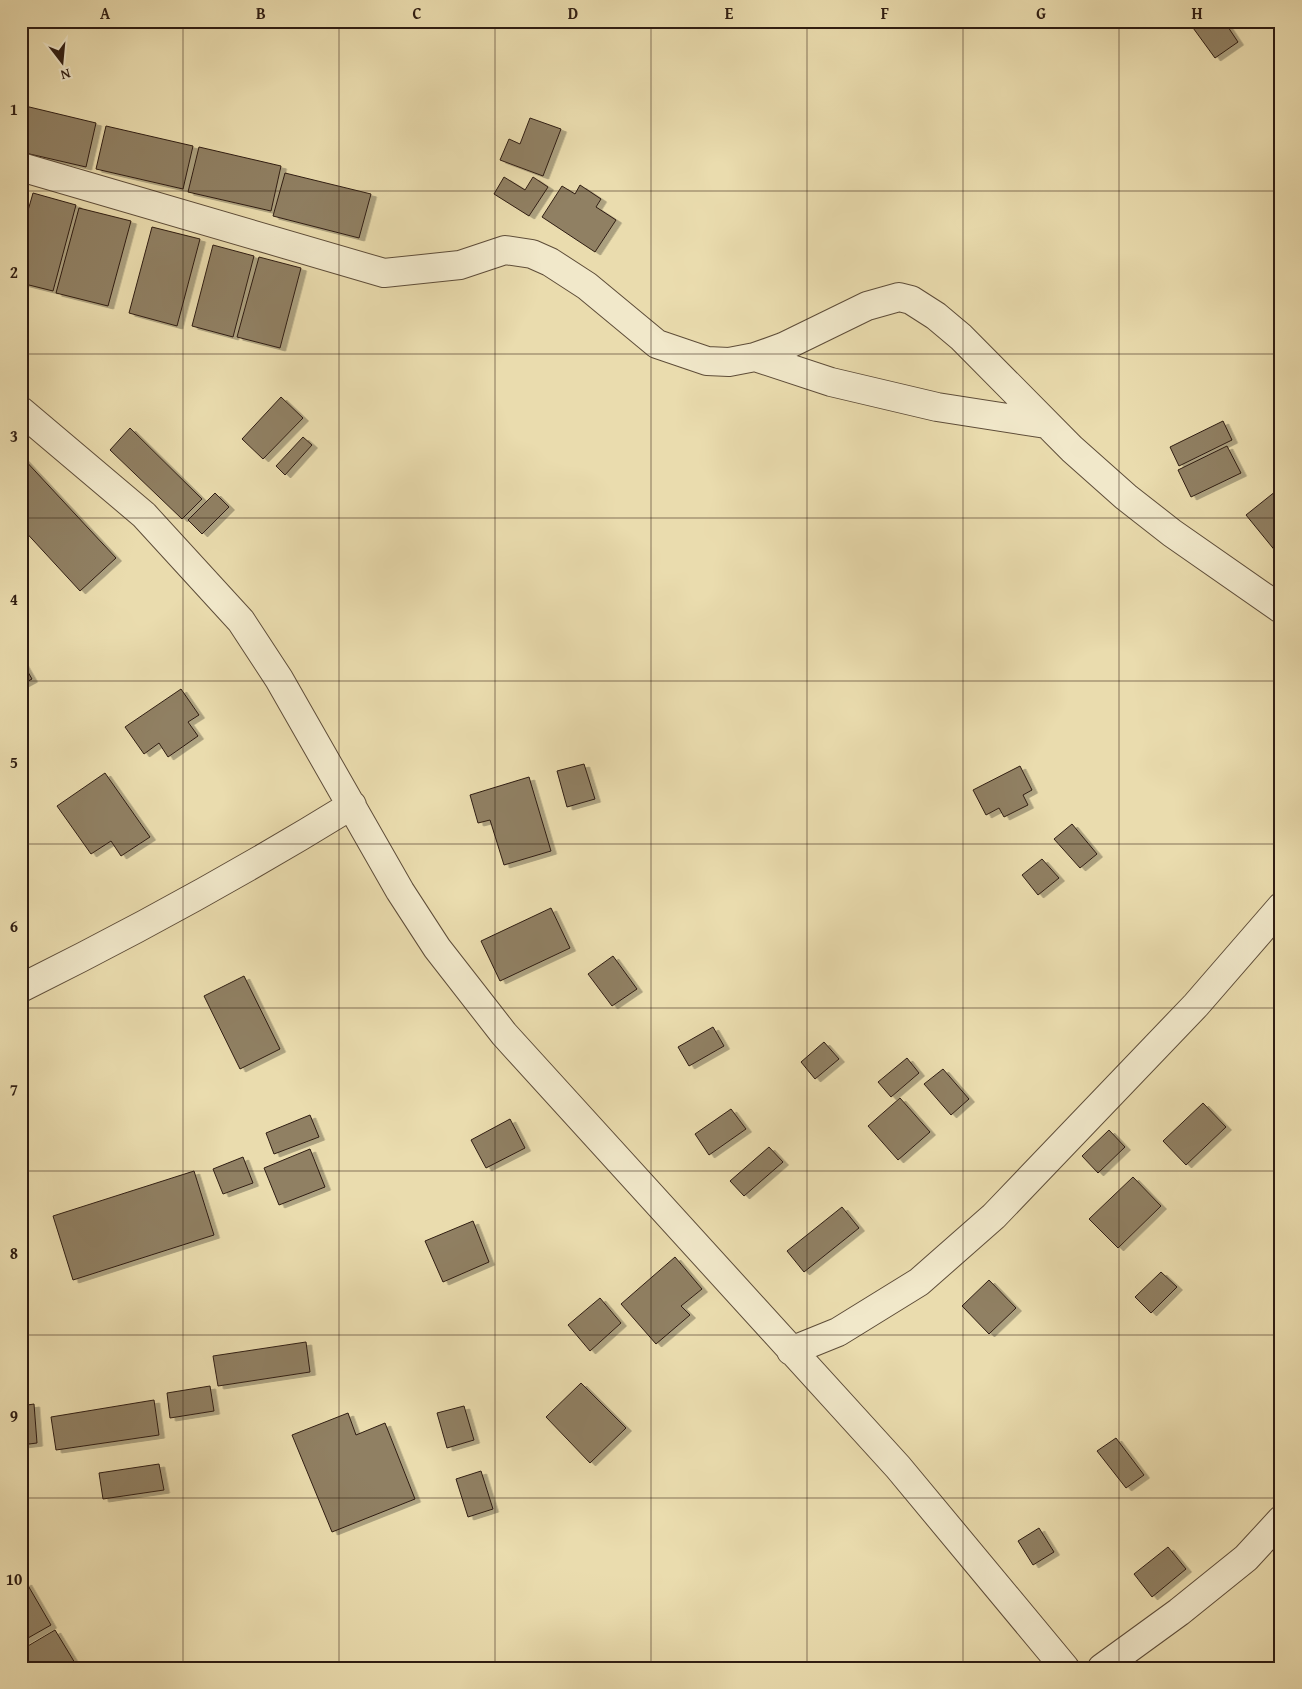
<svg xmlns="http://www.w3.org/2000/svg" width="1302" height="1689" viewBox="0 0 1302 1689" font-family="'Gentium Book Plus',serif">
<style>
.building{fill:#908063;stroke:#2f1d12;filter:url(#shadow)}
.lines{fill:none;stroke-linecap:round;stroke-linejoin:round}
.minor-casing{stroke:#5e4d39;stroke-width:30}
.minor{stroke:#f1e8ca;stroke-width:28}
.grid{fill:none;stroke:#2f1d12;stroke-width:1;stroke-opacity:0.55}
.neatline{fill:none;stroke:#2f1d12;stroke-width:2}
.grid-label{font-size:16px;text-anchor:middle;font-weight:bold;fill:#2f1d12}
</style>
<defs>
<filter id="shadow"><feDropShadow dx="5.5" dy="3" stdDeviation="0" flood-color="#0004"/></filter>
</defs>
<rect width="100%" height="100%" fill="#eadcae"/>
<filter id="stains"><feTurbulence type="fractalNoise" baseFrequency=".004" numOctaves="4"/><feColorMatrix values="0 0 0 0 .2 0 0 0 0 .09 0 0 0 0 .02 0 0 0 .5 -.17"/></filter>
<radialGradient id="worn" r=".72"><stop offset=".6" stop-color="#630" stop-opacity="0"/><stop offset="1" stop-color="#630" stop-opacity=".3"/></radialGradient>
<path class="building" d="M 1188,21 L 1224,21 L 1238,42 L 1215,58 Z
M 21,105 L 96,123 L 86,167 L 21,152 Z
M 530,118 L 561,129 L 543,176 L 500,160 L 509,139 L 520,144 Z
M 106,126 L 193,146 L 183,189 L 96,169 Z
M 199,147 L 281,166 L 271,211 L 188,192 Z
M 285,173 L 371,194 L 359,238 L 273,216 Z
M 504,177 L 525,190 L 533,177 L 548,187 L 529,216 L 494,194 Z
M 580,185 L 601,199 L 596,207 L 616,220 L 595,252 L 542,217 L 562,186 L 575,194 Z
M 33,193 L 76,205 L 53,291 L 21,283 L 21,235 Z
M 79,208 L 131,221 L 108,306 L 56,293 Z
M 152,227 L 200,239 L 177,326 L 129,313 Z
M 213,245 L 254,256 L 233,337 L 192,326 Z
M 259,257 L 301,268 L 280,348 L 237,337 Z
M 281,397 L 303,418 L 263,459 L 242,439 Z
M 1223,421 L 1232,440 L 1179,466 L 1170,447 Z
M 130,428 L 202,499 L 182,519 L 110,450 Z
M 303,437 L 312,445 L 285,475 L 276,466 Z
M 1227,446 L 1241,473 L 1191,497 L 1178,470 Z
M 22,457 L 116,558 L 80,591 L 21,527 Z
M 1281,487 L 1281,558 L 1246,515 Z
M 215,493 L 229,507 L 202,534 L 188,520 Z
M 21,660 L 32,679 L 21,685 Z
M 181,689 L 199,715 L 188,722 L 198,736 L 168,757 L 159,743 L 144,754 L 125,727 Z
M 584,764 L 595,799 L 567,807 L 557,771 Z
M 1020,766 L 1032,790 L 1023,795 L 1028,805 L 1004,817 L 999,808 L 986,815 L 973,790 Z
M 105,773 L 150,837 L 121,856 L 111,841 L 91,854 L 57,806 Z
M 529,777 L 551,851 L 504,865 L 490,820 L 478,823 L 470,795 Z
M 1072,824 L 1097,854 L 1080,868 L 1054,839 Z
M 1042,859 L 1059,878 L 1038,895 L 1022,875 Z
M 551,908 L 570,948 L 500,981 L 481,941 Z
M 613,956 L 637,989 L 612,1006 L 588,974 Z
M 244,976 L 280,1049 L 240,1069 L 204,996 Z
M 713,1027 L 724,1046 L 689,1066 L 678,1047 Z
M 824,1042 L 839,1059 L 815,1079 L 801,1062 Z
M 907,1058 L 919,1073 L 891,1097 L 878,1082 Z
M 943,1069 L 969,1099 L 951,1115 L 924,1084 Z
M 900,1098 L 930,1132 L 898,1160 L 868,1126 Z
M 1203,1103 L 1226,1127 L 1186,1165 L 1163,1141 Z
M 731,1109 L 746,1129 L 709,1155 L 695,1134 Z
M 310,1115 L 319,1137 L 274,1154 L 266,1133 Z
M 510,1119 L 525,1148 L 486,1168 L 471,1140 Z
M 1109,1130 L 1125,1147 L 1098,1173 L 1082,1156 Z
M 769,1147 L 783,1162 L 744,1196 L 730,1181 Z
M 310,1149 L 325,1187 L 279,1205 L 264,1168 Z
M 243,1157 L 253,1183 L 223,1194 L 213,1169 Z
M 194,1171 L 214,1235 L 73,1280 L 53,1216 Z
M 1133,1177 L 1161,1206 L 1118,1248 L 1089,1219 Z
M 842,1207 L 859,1228 L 804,1272 L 787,1251 Z
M 473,1221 L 489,1262 L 443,1282 L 425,1241 Z
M 675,1257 L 702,1289 L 681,1306 L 690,1315 L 656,1344 L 621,1304 Z
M 1161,1272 L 1177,1287 L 1151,1313 L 1135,1297 Z
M 989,1280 L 1016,1308 L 989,1334 L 962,1306 Z
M 600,1298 L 621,1323 L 590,1351 L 568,1325 Z
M 306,1342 L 310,1372 L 218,1386 L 213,1356 Z
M 581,1383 L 626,1428 L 590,1463 L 546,1417 Z
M 210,1386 L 214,1411 L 170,1418 L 167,1393 Z
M 154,1400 L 159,1435 L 56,1450 L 51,1417 Z
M 34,1404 L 37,1443 L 21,1445 L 21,1406 Z
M 464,1406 L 474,1440 L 447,1448 L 437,1413 Z
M 348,1413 L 356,1435 L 385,1423 L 415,1499 L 332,1532 L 292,1435 Z
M 1116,1438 L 1144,1475 L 1126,1488 L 1097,1451 Z
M 159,1464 L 164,1490 L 103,1499 L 99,1473 Z
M 481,1471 L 493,1509 L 468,1517 L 456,1479 Z
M 1039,1528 L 1054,1552 L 1033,1565 L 1018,1541 Z
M 1168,1547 L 1186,1569 L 1152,1597 L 1134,1574 Z
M 26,1582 L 51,1625 L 21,1642 L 21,1585 Z
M 55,1630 L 75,1663 L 67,1668 L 25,1668 L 21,1661 L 21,1650 Z"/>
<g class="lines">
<defs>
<path id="minor" d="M 21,167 L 384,273 L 460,265 L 505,250 L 532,254 L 550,262 L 587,286 L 657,344 L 707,361 L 729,362 L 755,357 L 783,347 L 867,306 L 899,297 L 911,300 L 936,316 L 961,337 L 1072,449 L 1126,497 L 1172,533 L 1281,609
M 755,357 L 831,382 L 937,407 L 1046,424
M 21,411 L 144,515 L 241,621 L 279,679 L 400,891 L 437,948 L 504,1034 L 898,1467 L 1065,1668
M 21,988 C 134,932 245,871 352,805
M 791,1351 L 838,1332 L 919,1282 L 994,1216 L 1196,1005 L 1281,907
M 1102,1668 L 1179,1612 L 1246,1558 L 1281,1520"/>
</defs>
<use href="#minor" class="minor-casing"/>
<use href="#minor" class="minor"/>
</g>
<path class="grid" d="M 183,21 L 183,1668M 339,21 L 339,1668M 495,21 L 495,1668M 651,21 L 651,1668M 807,21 L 807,1668M 963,21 L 963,1668M 1119,21 L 1119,1668M 21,191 L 1281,191M 21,354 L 1281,354M 21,518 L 1281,518M 21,681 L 1281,681M 21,844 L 1281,844M 21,1008 L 1281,1008M 21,1171 L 1281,1171M 21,1335 L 1281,1335M 21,1498 L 1281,1498"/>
<rect width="1302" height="1689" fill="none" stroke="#eadcae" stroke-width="55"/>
<g transform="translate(62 62) rotate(164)" stroke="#f1e8ca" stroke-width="4" paint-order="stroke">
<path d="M0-4L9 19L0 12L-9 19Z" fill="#2f1d12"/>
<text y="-8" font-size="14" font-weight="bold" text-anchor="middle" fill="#2f1d12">N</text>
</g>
<rect x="28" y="28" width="1246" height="1634" class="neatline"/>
<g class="grid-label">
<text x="105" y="19">A</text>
<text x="261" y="19">B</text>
<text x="417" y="19">C</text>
<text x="573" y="19">D</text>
<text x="729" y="19">E</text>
<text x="885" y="19">F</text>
<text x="1041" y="19">G</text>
<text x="1197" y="19">H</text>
<text x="14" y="115">1</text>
<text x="14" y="278">2</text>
<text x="14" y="442">3</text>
<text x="14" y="605">4</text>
<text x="14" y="768">5</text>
<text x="14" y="932">6</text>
<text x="14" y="1095">7</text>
<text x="14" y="1259">8</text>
<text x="14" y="1422">9</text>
<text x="14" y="1585">10</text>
</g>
<rect width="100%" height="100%" filter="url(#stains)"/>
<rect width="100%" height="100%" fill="url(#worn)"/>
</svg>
